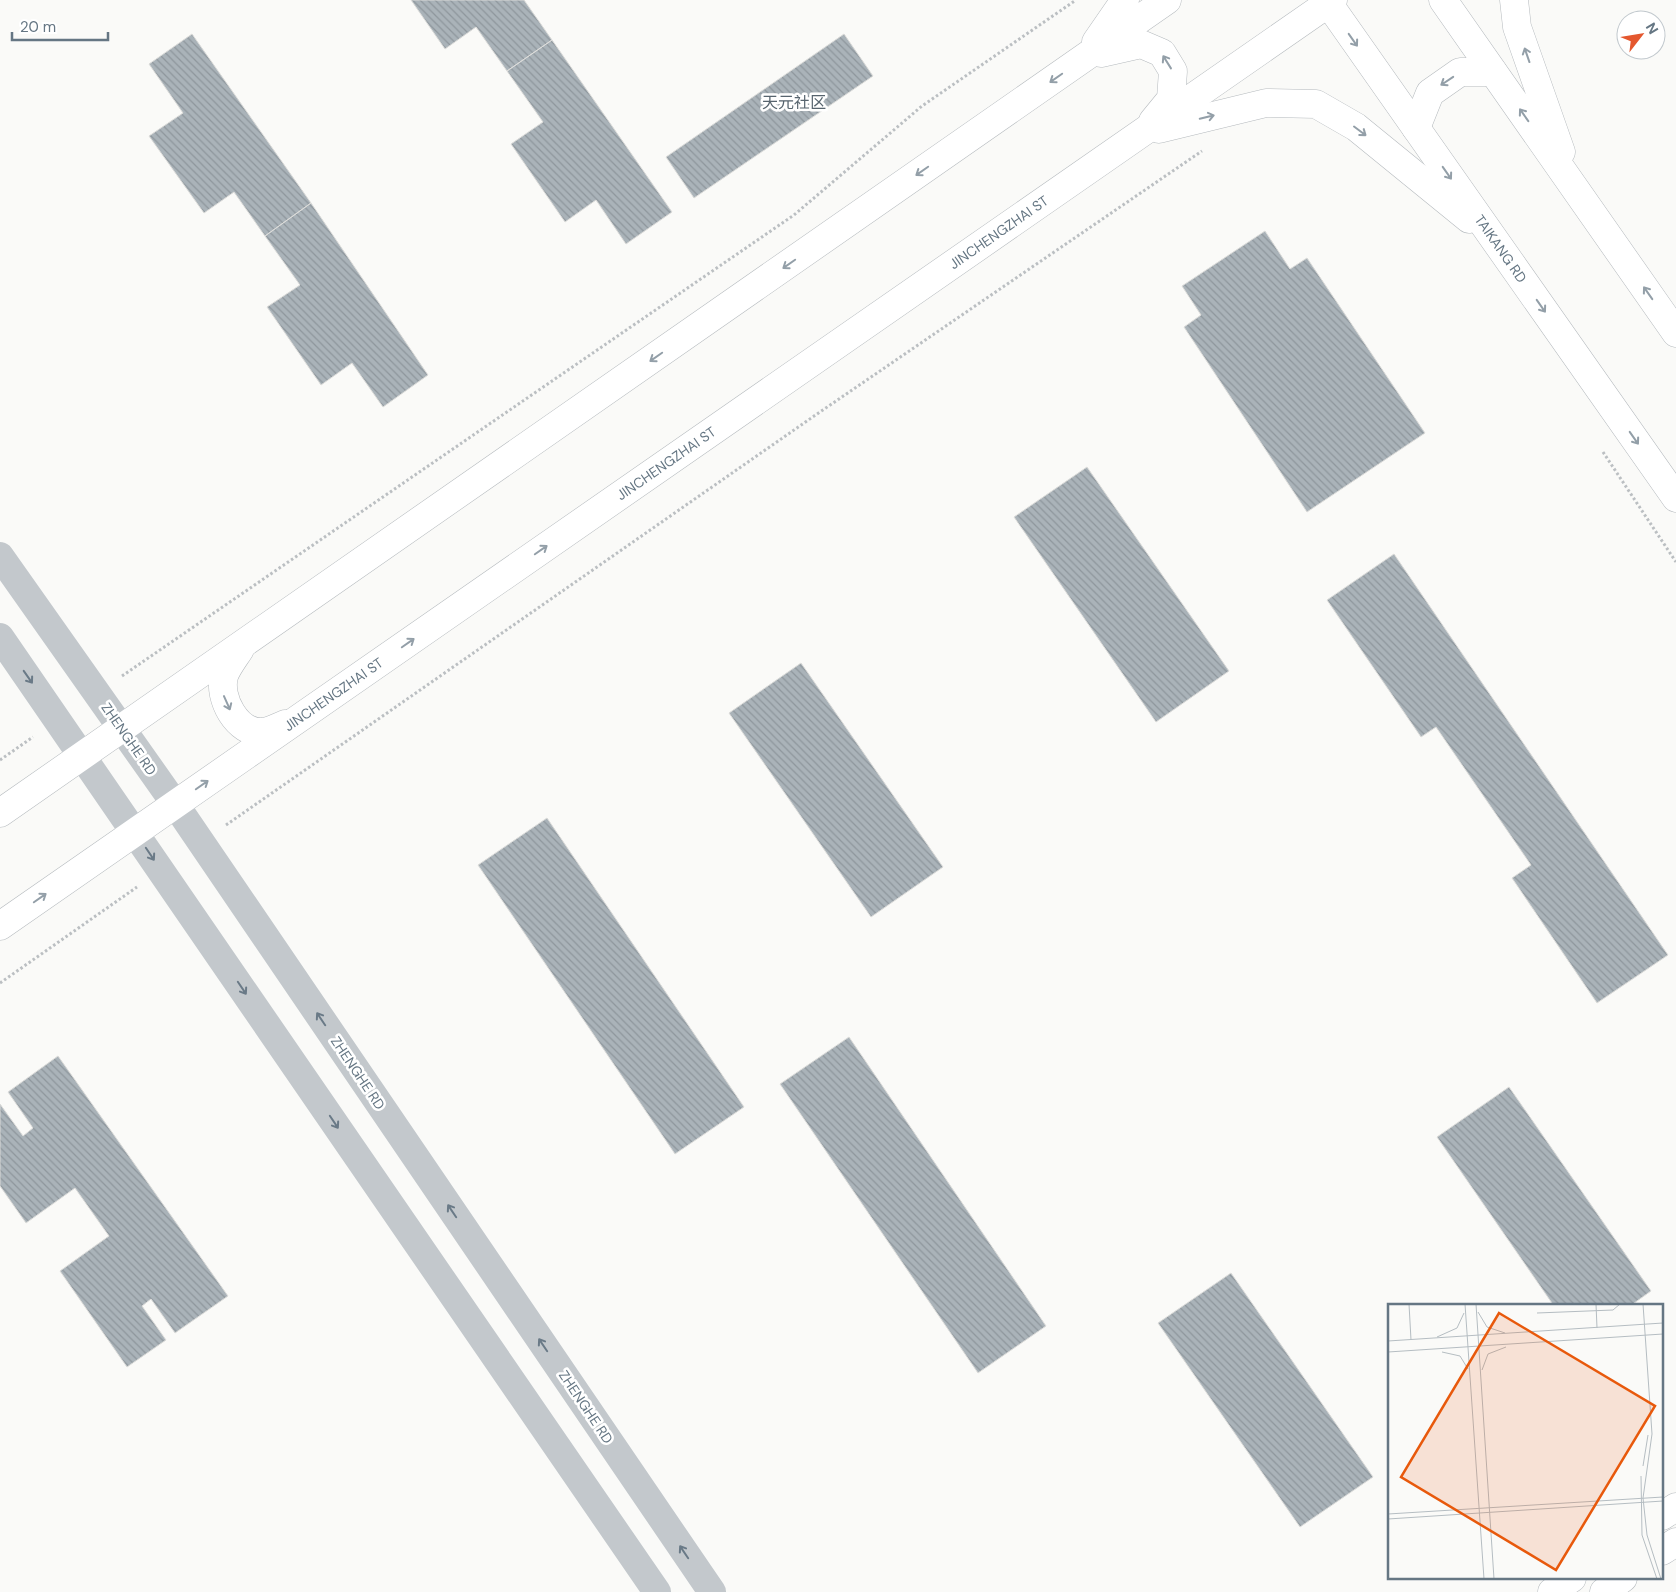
<svg xmlns="http://www.w3.org/2000/svg" width="1676" height="1592" viewBox="0 0 1676 1592" font-family="'DM Sans','Noto Sans SC',sans-serif">
<style>
.building{fill:url(#building-back-hatch);stroke:#dcdcda}
.lines{fill:none;stroke-linecap:round;stroke-linejoin:round}
.major-casing{stroke:#b5babe;stroke-width:29}
.path{stroke:#bbbfc2;stroke-width:3;stroke-dasharray:2.5 2.5;stroke-linecap:butt}
.minor{stroke:#c3c8cc;stroke-width:28}
.major{stroke:#fff;stroke-width:28}
.oneway{stroke:#939fa8}
.oneway2{stroke:#6a7a87}
.labels{text-anchor:middle;stroke-width:5;stroke-linejoin:round;paint-order:stroke}
.street-label{font-size:14px;fill:#657683;stroke:#fff}
.quarter-label{font-size:16px;fill:#57646e;stroke:#fff}
.inset-road{fill:none;stroke:#b5bdc2;stroke-width:1}
.view{fill:#e8590c;fill-opacity:0.15;stroke:#e8590c;stroke-width:2.5}
.inset-edge{fill:none;stroke:#657683;stroke-width:2.5}
</style>
<defs>
<pattern id="building-back-hatch" width="6" height="6" patternUnits="userSpaceOnUse" patternTransform="scale(1.25)"><rect width="6" height="6" fill="#aab3b9"/><path d="M-1 5l2 2M0 0l6 6M5-1l2 2" fill="none" stroke="#8e969c"/></pattern>
</defs>
<rect width="100%" height="100%" fill="#fafaf8"/>
<path class="building" d="M 411,0 L 524,0 L 552,40 L 507,71 L 476,27 L 445,49 Z
M 192,34 L 311,203 L 265,236 L 234,192 L 204,213 L 149,136 L 183,113 L 149,64 Z
M 844,34 L 873,76 L 694,198 L 666,157 Z
M 552,40 L 672,212 L 626,244 L 596,200 L 565,222 L 511,144 L 543,122 L 507,71 Z
M 311,203 L 428,375 L 383,407 L 352,363 L 321,385 L 267,307 L 300,285 L 265,236 Z
M 1265,231 L 1290,269 L 1307,258 L 1425,433 L 1307,512 L 1184,327 L 1201,315 L 1182,286 Z
M 1087,467 L 1229,671 L 1156,722 L 1014,517 Z
M 1394,554 L 1668,955 L 1597,1003 L 1512,878 L 1531,865 L 1436,727 L 1421,737 L 1327,600 Z
M 801,663 L 943,867 L 871,917 L 729,713 Z
M 547,818 L 744,1107 L 675,1154 L 478,865 Z
M 849,1037 L 1046,1326 L 978,1373 L 780,1084 Z
M 58,1056 L 228,1296 L 175,1333 L 151,1299 L 142,1306 L 166,1340 L 127,1367 L 60,1271 L 109,1236 L 75,1188 L 26,1223 L 0,1186 L 0,1104 L 23,1136 L 33,1128 L 8,1092 Z
M 1509,1087 L 1651,1291 L 1630,1306 L 1554,1306 L 1437,1137 Z
M 1231,1273 L 1373,1477 L 1300,1527 L 1158,1323 Z"/>
<g class="lines">
<defs>
<g id="major">
<path id="s1" d="M 1326,0 L 1676,498"/>
<path d="M 1443,0 L 1676,333"/>
<path d="M 1514,0 L 1517,27 L 1561,152"/>
<path d="M 1096,42 L 1125,0"/>
<path d="M 1101,53 L 1141,44 L 1162,53 L 1173,71 L 1171,99 L 1153,121"/>
<path d="M 1416,128 L 1430,93 L 1460,72 L 1493,72"/>
<path d="M 1159,129 L 1266,103 L 1316,104 L 1356,127 L 1469,219"/>
<path d="M 240,649 C 235,657 227,667 224,676 C 218,698 237,734 263,732 C 270,731 278,727 285,724"/>
<path d="M 0,813 L 1167,0"/>
<path id="s2" d="M 0,926 L 1333,0"/>
<path d="M 1662,1516 L 1676,1507"/>
<path d="M 1662,1551 L 1676,1542"/>
<path d="M 1552,1592 L 1572,1578"/>
<path d="M 1604,1592 L 1623,1578"/>
</g>
</defs>
<use href="#major" class="major-casing"/>
<path class="path" d="M 1603,452 L 1676,562
M 122,676 L 794,215 L 922,106 L 1076,0
M 0,760 L 33,737
M 226,825 L 817,414 L 1202,151
M 0,983 L 137,887"/>
<path class="minor" d="M 0,556 L 175,804 L 712,1592
M 0,637 L 657,1592"/>
<use href="#major" class="major"/>
</g>
<defs><path id="oneway-shaft" d="M-6 0H5M1.5-3L5.5 0L1.5 3" fill="none" stroke-width="1.6" stroke-linecap="round" stroke-linejoin="round" transform="scale(1.25)"/></defs>
<g class="oneway">
<use href="#oneway-shaft" transform="translate(1353 40) rotate(55)"/>
<use href="#oneway-shaft" transform="translate(1527 55) rotate(-109)"/>
<use href="#oneway-shaft" transform="translate(1167 62) rotate(-122)"/>
<use href="#oneway-shaft" transform="translate(1056 78) rotate(145)"/>
<use href="#oneway-shaft" transform="translate(1447 81) rotate(146)"/>
<use href="#oneway-shaft" transform="translate(1524 115) rotate(-125)"/>
<use href="#oneway-shaft" transform="translate(1207 117) rotate(-14)"/>
<use href="#oneway-shaft" transform="translate(1360 131) rotate(37)"/>
<use href="#oneway-shaft" transform="translate(922 171) rotate(145)"/>
<use href="#oneway-shaft" transform="translate(1447 173) rotate(55)"/>
<use href="#oneway-shaft" transform="translate(789 264) rotate(145)"/>
<use href="#oneway-shaft" transform="translate(1648 293) rotate(-125)"/>
<use href="#oneway-shaft" transform="translate(1541 306) rotate(55)"/>
<use href="#oneway-shaft" transform="translate(656 357) rotate(145)"/>
<use href="#oneway-shaft" transform="translate(1634 438) rotate(55)"/>
<use href="#oneway-shaft" transform="translate(541 550) rotate(-35)"/>
<use href="#oneway-shaft" transform="translate(408 643) rotate(-35)"/>
<use href="#oneway-shaft" transform="translate(227 703) rotate(66)"/>
<use href="#oneway-shaft" transform="translate(202 785) rotate(-35)"/>
<use href="#oneway-shaft" transform="translate(40 898) rotate(-35)"/>
</g>
<g class="oneway2">
<use href="#oneway-shaft" transform="translate(28 677) rotate(55)"/>
<use href="#oneway-shaft" transform="translate(150 854) rotate(56)"/>
<use href="#oneway-shaft" transform="translate(242 988) rotate(56)"/>
<use href="#oneway-shaft" transform="translate(321 1019) rotate(-124)"/>
<use href="#oneway-shaft" transform="translate(334 1122) rotate(56)"/>
<use href="#oneway-shaft" transform="translate(452 1211) rotate(-124)"/>
<use href="#oneway-shaft" transform="translate(543 1345) rotate(-124)"/>
<use href="#oneway-shaft" transform="translate(684 1552) rotate(-124)"/>
</g>
<g class="labels">
<g class="street-label">
<text dy="5" stroke="none"><textPath href="#s2" startOffset="1216">JINCHENGZHAI ST</textPath></text>
<text dy="5" stroke="none"><textPath href="#s1" startOffset="304">TAIKANG RD</textPath></text>
<text dy="5" stroke="none"><textPath href="#s2" startOffset="811">JINCHENGZHAI ST</textPath></text>
<text dy="5" stroke="none"><textPath href="#s2" startOffset="406">JINCHENGZHAI ST</textPath></text>
<text transform="translate(129 739) rotate(55)" y="5">ZHENGHE RD</text>
<text transform="translate(358 1073) rotate(56)" y="5">ZHENGHE RD</text>
<text transform="translate(586 1407) rotate(56)" y="5">ZHENGHE RD</text>
</g>
<g class="quarter-label">
<text x="794" y="108">天元社区</text>
</g>
</g>
<g transform="translate(1388 1304)">
<rect width="275" height="275" fill="#fafaf8"/>
<path class="inset-road" d="M 21,0 L 23,36M 77,0 L 96,275M 88,0 L 106,275M 208,0 L 209,24M 255,0 L 264,130 L 255,194 L 259,231 L 273,275M 90,8 L 99,23 L 117,29M 149,9 L 225,6 L 232,0M 49,33 L 69,24 L 76,9M 0,37 L 275,19M 0,48 L 275,30M 54,48 L 72,52 L 80,65M 94,66 L 100,50 L 118,43M 255,162 L 260,131M 253,172 L 254,231 L 269,275M 0,210 L 275,193M 0,215 L 275,197"/>
<path class="view" d="M 111,9 L 267,102 L 168,266 L 13,173 Z"/>
<rect width="275" height="275" class="inset-edge"/>
</g>
<g transform="translate(1641 35) rotate(59)"><circle r="24" fill="#ffffff" stroke="#c1c8cd"/>
<path d="M0-4L9 19L0 12L-9 19Z" fill="#e4572e"/>
<text y="-8" font-size="14" font-weight="bold" text-anchor="middle" fill="#657683">N</text>
</g>
<path d="M12 32v8h96v-8" fill="none" stroke="#657683" stroke-width="2.5"/>
<text x="20" y="32" font-size="15" fill="#657683" stroke="#ffffff" stroke-width="4" paint-order="stroke">20 m</text>
</svg>
